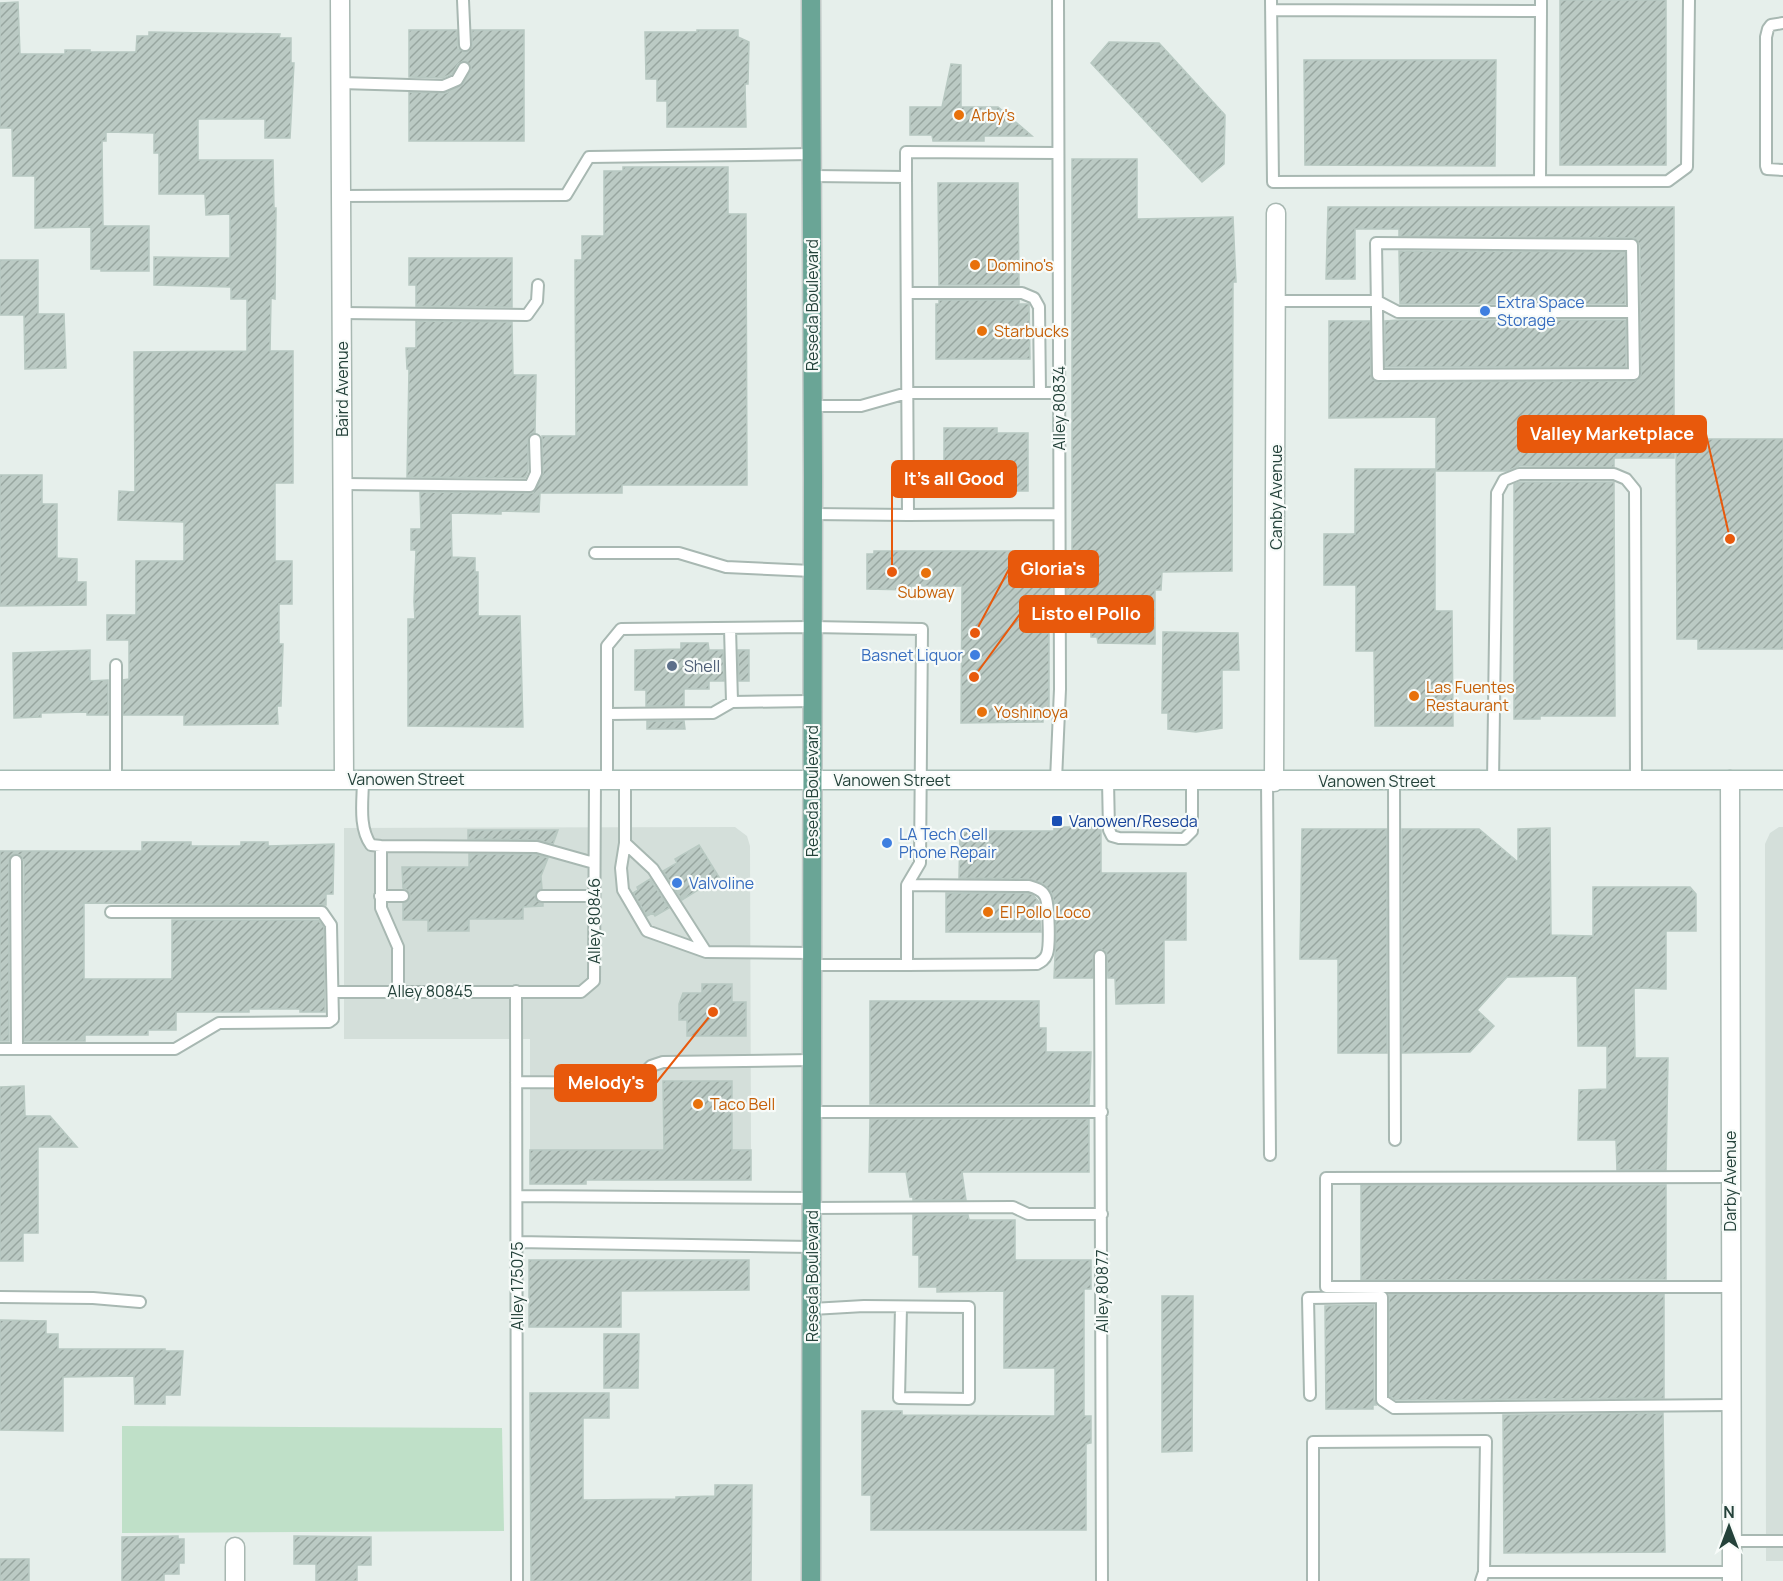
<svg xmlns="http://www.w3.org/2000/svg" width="1783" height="1581" viewBox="0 0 1783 1581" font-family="Manrope,sans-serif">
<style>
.built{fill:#d4dfda}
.green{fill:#bfe0c8}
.building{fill:url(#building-hatch);stroke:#b8c9c2;stroke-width:1.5}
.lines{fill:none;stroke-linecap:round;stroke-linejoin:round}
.service-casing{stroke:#a8b8b2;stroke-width:14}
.minor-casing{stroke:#a8b8b2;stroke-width:21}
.secondary-casing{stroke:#a4bbb3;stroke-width:21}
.primary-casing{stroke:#c2cac8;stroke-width:21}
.service{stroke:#fff;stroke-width:10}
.minor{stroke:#fff;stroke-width:18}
.secondary{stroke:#fff;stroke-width:18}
.primary{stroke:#6aa596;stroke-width:18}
.food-dot{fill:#e8710a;stroke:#f7fbf9;stroke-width:2}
.shop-dot{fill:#3f7fe0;stroke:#f7fbf9;stroke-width:2}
.service-dot{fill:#5c6f8a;stroke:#f7fbf9;stroke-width:2}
.transit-dot{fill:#1a4fb4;stroke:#f7fbf9;stroke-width:2}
.labels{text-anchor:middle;stroke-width:4.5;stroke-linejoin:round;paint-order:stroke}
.food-label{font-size:16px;fill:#c56008;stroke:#f7fbf9;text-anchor:start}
.shop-label{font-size:16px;fill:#366cbe;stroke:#f7fbf9;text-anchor:start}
.street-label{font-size:16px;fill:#24423a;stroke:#f7fbf9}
.service-label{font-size:16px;fill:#4e5e75;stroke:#f7fbf9;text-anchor:start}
.transit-label{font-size:16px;fill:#164399;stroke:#f7fbf9;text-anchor:start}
.leader{fill:none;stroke:#e8590c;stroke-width:2}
.callout-dot{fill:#e8590c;stroke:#f7fbf9;stroke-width:2}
.callout{fill:#e8590c;stroke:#e8590c;stroke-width:2}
.callout-label{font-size:18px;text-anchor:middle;font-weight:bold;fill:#fff}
</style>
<defs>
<pattern id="building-hatch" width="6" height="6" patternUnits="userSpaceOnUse" patternTransform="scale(1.5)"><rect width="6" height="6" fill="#bbcac4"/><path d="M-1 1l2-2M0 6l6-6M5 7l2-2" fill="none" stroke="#98a6a0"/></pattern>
</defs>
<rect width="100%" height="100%" fill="#e6efeb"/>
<path class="built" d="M 735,827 L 747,836 L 750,846 L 751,1150 L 530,1150 L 530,1039 L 344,1039 L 344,828 Z
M 1779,827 L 1783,827 L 1783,1561 L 1766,1561 L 1765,844 L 1770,833 Z"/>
<path class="green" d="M 122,1426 L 502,1428 L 504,1531 L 122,1533 Z"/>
<path class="building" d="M 1560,0 L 1666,0 L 1666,165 L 1560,165 Z
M 18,2 L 20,54 L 65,54 L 65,50 L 90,50 L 90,52 L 136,52 L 137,36 L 149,36 L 149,32 L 280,34 L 279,38 L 291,38 L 291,63 L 294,63 L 290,138 L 265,138 L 265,119 L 198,119 L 198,160 L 273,160 L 274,208 L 276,208 L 275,299 L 271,298 L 270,351 L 293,351 L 293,483 L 275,483 L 275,561 L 292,561 L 292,604 L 279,604 L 279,644 L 283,644 L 281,706 L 277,706 L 278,724 L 184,725 L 184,715 L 123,715 L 123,680 L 129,679 L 129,640 L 107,640 L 107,615 L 136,615 L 136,561 L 184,561 L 184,522 L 118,520 L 119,491 L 135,492 L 134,352 L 247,351 L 247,299 L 231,299 L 231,287 L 154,285 L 154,257 L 230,258 L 230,214 L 206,215 L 205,194 L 159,194 L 159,153 L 154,153 L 154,133 L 106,132 L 106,141 L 102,141 L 103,226 L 149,226 L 149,271 L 101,271 L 101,269 L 91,269 L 91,227 L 35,228 L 35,176 L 13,176 L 12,128 L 0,128 L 0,3 Z
M 409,30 L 457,30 L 458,49 L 465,52 L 472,48 L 472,30 L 524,30 L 524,141 L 409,141 L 409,92 L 446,93 L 463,84 L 471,69 L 470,64 L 463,61 L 458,64 L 452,74 L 442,78 L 409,77 Z
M 697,30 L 738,30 L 738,37 L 749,42 L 748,84 L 745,84 L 746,127 L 667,127 L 667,101 L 657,101 L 657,79 L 646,79 L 645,32 L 697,32 Z
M 1109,42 L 1159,43 L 1225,115 L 1224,164 L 1202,182 L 1091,63 Z
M 1304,60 L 1496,60 L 1495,166 L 1305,165 Z
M 951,64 L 961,65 L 961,107 L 998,107 L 1032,136 L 984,136 L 984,141 L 933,141 L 932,135 L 910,135 L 910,107 L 942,107 Z
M 1072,159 L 1137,159 L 1137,219 L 1233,217 L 1236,282 L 1233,282 L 1232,571 L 1162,572 L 1161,590 L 1155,590 L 1155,644 L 1098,643 L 1097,637 L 1091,637 L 1090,600 L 1067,600 L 1067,551 L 1072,551 Z
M 623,167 L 728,167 L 728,214 L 746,214 L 747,485 L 622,485 L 622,493 L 540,493 L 539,512 L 501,511 L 501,514 L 451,513 L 452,557 L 475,558 L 475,572 L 478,572 L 478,616 L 520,616 L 523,727 L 408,726 L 408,619 L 415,619 L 414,602 L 416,550 L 411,550 L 411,529 L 421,529 L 420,492 L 533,493 L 543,473 L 542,436 L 576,436 L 575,260 L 582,260 L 582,236 L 604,236 L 604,171 L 623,171 Z
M 938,183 L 1018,183 L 1019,285 L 939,285 Z
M 1328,207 L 1674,207 L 1674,458 L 1614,458 L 1614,467 L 1519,466 L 1507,471 L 1436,471 L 1436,417 L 1329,418 L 1329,321 L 1370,321 L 1371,375 L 1372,379 L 1377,382 L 1634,381 L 1640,378 L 1641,374 L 1640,245 L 1635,238 L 1399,236 L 1399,229 L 1355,229 L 1355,279 L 1326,279 Z
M 1399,251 L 1625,252 L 1625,304 L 1400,304 Z
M 409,258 L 512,258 L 512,307 L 416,306 L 416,285 L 409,285 Z
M 0,260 L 38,260 L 38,314 L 64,314 L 66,368 L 25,369 L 24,315 L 0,315 Z
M 939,300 L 1019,300 L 1019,304 L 1029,304 L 1030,359 L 936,359 L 936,304 L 939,304 Z
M 1400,320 L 1626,320 L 1626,367 L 1385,367 L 1385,321 Z
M 416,321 L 512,322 L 513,375 L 536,375 L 535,433 L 531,434 L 528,440 L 528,471 L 525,478 L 407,477 L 409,369 L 407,369 L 406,348 L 416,348 Z
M 944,428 L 997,428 L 997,433 L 1028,433 L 1028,491 L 998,491 L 998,496 L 944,496 Z
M 1676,439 L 1783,439 L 1783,649 L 1698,649 L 1698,639 L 1677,639 Z
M 1355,469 L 1435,469 L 1435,611 L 1452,611 L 1453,726 L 1375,726 L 1374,651 L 1356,651 L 1356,585 L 1324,585 L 1324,534 L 1355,534 Z
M 0,475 L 42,475 L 42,504 L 57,504 L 57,558 L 77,559 L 77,582 L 86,582 L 86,605 L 0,606 Z
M 1520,482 L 1614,482 L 1615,716 L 1540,716 L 1540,719 L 1514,719 L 1514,484 Z
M 874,551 L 1052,551 L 1052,599 L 1049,599 L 1049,717 L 1043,717 L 1043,722 L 961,723 L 962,586 L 911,586 L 911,590 L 867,589 L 867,554 L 874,554 Z
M 1163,632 L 1238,633 L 1239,670 L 1222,670 L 1222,728 L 1196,732 L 1168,729 L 1168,713 L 1162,713 Z
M 681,643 L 708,643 L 709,650 L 723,650 L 724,681 L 709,681 L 709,689 L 684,689 L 684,706 L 646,706 L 646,690 L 635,690 L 635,650 L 681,649 Z
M 90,650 L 90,681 L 108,680 L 108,715 L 87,715 L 87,712 L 41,713 L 41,717 L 14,718 L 13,653 Z
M 738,650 L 749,650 L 749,681 L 739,681 Z
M 647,721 L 684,721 L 685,729 L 647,729 Z
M 1054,827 L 1101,827 L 1101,873 L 1186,873 L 1186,940 L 1164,940 L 1164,1003 L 1116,1004 L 1115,978 L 1108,978 L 1107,955 L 1106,952 L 1101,949 L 1093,953 L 1093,978 L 1054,978 L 1056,934 L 1055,906 L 1051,892 L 1042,883 L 1029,879 L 959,878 L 960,831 L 1054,831 Z
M 1550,828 L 1551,935 L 1593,936 L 1593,887 L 1690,887 L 1696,894 L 1696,931 L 1666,931 L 1666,989 L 1634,988 L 1635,1058 L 1668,1058 L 1666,1170 L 1617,1170 L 1616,1140 L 1578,1140 L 1579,1090 L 1607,1089 L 1607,1046 L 1578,1046 L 1577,976 L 1507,977 L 1477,1010 L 1494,1026 L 1470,1052 L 1402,1053 L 1402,829 L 1479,829 L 1518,862 L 1518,829 Z
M 1302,829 L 1387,829 L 1387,1053 L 1338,1053 L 1338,959 L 1300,959 Z
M 468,830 L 558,830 L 553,844 L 537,840 L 468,839 Z
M 142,842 L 191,842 L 191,846 L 241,846 L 241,842 L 268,842 L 268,846 L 334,844 L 333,894 L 326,894 L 326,905 L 84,903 L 84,979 L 172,979 L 172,920 L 318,920 L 324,927 L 325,1012 L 300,1012 L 300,1009 L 249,1009 L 249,1012 L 176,1012 L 176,1030 L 148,1030 L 148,1035 L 85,1035 L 85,1041 L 24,1041 L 24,861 L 20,855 L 15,854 L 10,857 L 9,861 L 9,1041 L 0,1041 L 0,851 L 142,851 Z
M 699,845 L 719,877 L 682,900 L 663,871 L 677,863 L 675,859 Z
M 469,854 L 536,854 L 548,858 L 541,876 L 542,889 L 538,890 L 535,895 L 536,900 L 543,903 L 543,906 L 523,907 L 523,919 L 469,919 L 469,931 L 428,931 L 428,920 L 403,920 L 403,903 L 409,900 L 410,895 L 407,890 L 403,888 L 402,867 L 469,867 Z
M 650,879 L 669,908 L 655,916 L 653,913 L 647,916 L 633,893 L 638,890 L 637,887 Z
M 946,893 L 1028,893 L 1033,895 L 1039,902 L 1041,932 L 946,932 Z
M 702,984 L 732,984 L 732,1002 L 746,1002 L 746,1036 L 687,1036 L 687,1020 L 679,1020 L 679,1004 L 683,993 L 702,993 Z
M 870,1001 L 1039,1001 L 1039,1028 L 1046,1028 L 1046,1052 L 1091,1052 L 1089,1104 L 870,1104 Z
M 663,1081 L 732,1081 L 732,1150 L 751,1150 L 751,1180 L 586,1180 L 586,1184 L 530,1184 L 530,1150 L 664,1150 Z
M 24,1086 L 25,1116 L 50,1116 L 77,1147 L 38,1147 L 38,1233 L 23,1233 L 23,1261 L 0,1261 L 0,1087 Z
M 870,1119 L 1089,1119 L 1089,1172 L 962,1172 L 966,1200 L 913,1200 L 913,1197 L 910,1197 L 906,1172 L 869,1172 Z
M 1361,1185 L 1666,1185 L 1666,1279 L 1361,1280 Z
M 913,1215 L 968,1215 L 969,1220 L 1015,1220 L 1015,1260 L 1091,1260 L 1091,1289 L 1084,1289 L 1084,1416 L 1091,1416 L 1091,1443 L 1086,1444 L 1086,1530 L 871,1530 L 871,1495 L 862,1495 L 862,1411 L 902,1411 L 902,1415 L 1055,1416 L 1055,1368 L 1004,1368 L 1004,1291 L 937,1292 L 937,1287 L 919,1287 L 919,1255 L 913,1255 Z
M 529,1260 L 749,1260 L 749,1290 L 621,1291 L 621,1327 L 529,1327 Z
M 1389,1294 L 1664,1294 L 1664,1398 L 1396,1400 L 1389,1396 Z
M 1162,1296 L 1193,1296 L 1192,1451 L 1162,1452 Z
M 1374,1305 L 1374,1400 L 1376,1405 L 1373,1405 L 1373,1409 L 1326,1409 L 1325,1306 Z
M 0,1320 L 46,1321 L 46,1334 L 58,1334 L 58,1349 L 165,1349 L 165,1351 L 183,1351 L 180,1395 L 165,1395 L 165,1404 L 135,1404 L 134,1376 L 63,1377 L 63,1431 L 0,1430 Z
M 604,1334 L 639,1334 L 638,1388 L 604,1388 Z
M 530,1393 L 609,1393 L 609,1418 L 583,1418 L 583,1500 L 676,1499 L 676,1497 L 715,1496 L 715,1485 L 752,1485 L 751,1581 L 531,1581 Z
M 1663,1413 L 1665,1552 L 1504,1553 L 1503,1415 Z
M 178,1536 L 178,1539 L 184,1539 L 184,1563 L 179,1563 L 179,1574 L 164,1574 L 164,1581 L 122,1581 L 122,1537 Z
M 294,1536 L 371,1537 L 371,1565 L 357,1565 L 357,1581 L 316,1581 L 316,1564 L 294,1564 Z
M 0,1559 L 29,1559 L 29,1581 L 0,1581 Z"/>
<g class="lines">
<defs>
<path id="service" d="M 463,0 L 465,45
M 1271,0 L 1273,182 L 1668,181 L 1687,167 L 1689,0
M 1271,10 L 1541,11 L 1541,0
M 1783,23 L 1771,25 L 1768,29 L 1766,37 L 1766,166 L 1767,169 L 1783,170
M 341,83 L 443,86 L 457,80 L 464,68
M 1058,153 L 906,152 L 906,177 L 908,515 L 1059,514
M 812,176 L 906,177
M 1540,181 L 1541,11
M 341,196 L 566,195 L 589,157 L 812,154
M 1376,243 L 1632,245 L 1634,374 L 1378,375 Z
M 907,293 L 1022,293 L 1034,298 L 1039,307 L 1040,393
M 1276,301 L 1377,301 L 1398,312 L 1633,312
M 342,313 L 527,315 L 537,301 L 538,285
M 813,406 L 861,406 L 907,393 L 1058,393
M 343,484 L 530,486 L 536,473 L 535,440
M 812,514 L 908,515
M 595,553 L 679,553 L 726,567 L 812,571
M 730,628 L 732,702
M 116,665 L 116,779
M 607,714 L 713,713 L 732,702 L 812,701
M 363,779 C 363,800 358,827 371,845 L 381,846 L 537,847 L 594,863
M 607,779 L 607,646 L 621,629 L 812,627 L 922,629 L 920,863 L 907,885 L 907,965 L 812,965
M 625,779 L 625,843 L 621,868 L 623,890 L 647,931 L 706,952 L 812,953
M 1056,780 L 1060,689 L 1058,0
M 1108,781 L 1109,830 L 1112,836 L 1119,838 L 1184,839 L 1192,831 L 1192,781
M 1267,781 L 1270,1155
M 1493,781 L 1497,493 L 1504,480 L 1519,474 L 1614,474 L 1626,479 L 1635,490 L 1636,780
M 1394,782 L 1395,1140
M 625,843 L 653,869 L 706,952
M 381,846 L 381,908 L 398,947 L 398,991
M 16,861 L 17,1049
M 907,885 L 1029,886 C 1036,888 1042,890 1045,896 C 1049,903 1050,946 1047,954 C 1045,960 1041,962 1037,964 L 907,965
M 380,896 L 403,896
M 542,896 L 594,896
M 1100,956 L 1102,1581
M 516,991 L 517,1581
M 333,992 L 581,992 L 594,981 L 595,779
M 0,1049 L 175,1049 L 219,1023 L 329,1022 L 333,1019 L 331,925 L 322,912 L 111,912
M 516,1082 L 634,1083 L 651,1066 L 663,1062 L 812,1060
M 812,1112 L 1102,1112
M 1730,1177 L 1326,1178 L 1326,1287 L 1730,1287
M 517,1196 L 812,1198
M 812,1208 L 1013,1207 L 1028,1214 L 1102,1214
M 517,1242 L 812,1247
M 0,1297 L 93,1298 L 140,1302
M 812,1309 L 864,1306 L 969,1307 L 969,1399 L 899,1398 L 901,1307
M 1310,1395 L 1308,1298 L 1382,1297 L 1382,1400 L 1394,1408 L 1730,1405
M 1732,1541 L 1783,1541
M 1484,1572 L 1732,1572
M 1313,1581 L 1313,1442 L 1486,1441 L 1484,1572 L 1481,1581"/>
<path id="minor" d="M 340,0 L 344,779
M 1730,780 L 1732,1581
M 1274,782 L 1276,213
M 235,1547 L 235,1581"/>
<path id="secondary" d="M 0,780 C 594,778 1189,782 1783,780"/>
<path id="primary" d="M 811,1581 L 813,478 L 811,0"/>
</defs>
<use href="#service" class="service-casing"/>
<use href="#minor" class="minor-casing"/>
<use href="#secondary" class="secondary-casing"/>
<use href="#primary" class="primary-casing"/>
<use href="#service" class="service"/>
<use href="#minor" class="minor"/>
<use href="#secondary" class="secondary"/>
<use href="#primary" class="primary"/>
</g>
<g class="food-dot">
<circle cx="959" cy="115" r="6"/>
<circle cx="975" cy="265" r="6"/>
<circle cx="982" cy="331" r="6"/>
<circle cx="926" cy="573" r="6"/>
<circle cx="1414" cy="696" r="6"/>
<circle cx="982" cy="712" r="6"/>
<circle cx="988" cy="912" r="6"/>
<circle cx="698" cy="1104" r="6"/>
</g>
<g class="shop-dot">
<circle cx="1485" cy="311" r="6"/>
<circle cx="975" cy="655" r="6"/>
<circle cx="887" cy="843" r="6"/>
<circle cx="677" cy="883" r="6"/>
</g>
<circle class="service-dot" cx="672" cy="666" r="6"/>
<rect class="transit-dot" x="1051" y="815" width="12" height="12" rx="3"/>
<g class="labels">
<g class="food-label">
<text x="971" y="121">Arby's</text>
<text x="987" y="271">Domino's</text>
<text x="994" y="337">Starbucks</text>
<text x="926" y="598" text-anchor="middle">Subway</text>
<text x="1426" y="693">Las Fuentes<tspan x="1426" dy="18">Restaurant</tspan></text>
<text x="994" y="718">Yoshinoya</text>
<text x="1000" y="918">El Pollo Loco</text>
<text x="710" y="1110">Taco Bell</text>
</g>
<g class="shop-label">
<text x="1497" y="308">Extra Space<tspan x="1497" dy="18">Storage</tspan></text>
<text x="963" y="661" text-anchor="end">Basnet Liquor</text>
<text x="899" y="840">LA Tech Cell<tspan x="899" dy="18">Phone Repair</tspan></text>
<text x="689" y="889">Valvoline</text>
</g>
<g class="street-label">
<text transform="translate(812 305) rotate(-90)" y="6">Reseda Boulevard</text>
<text transform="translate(342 389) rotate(-90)" y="6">Baird Avenue</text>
<text transform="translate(1059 408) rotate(-90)" y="6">Alley 80834</text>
<text transform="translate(1276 497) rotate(-90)" y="6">Canby Avenue</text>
<text x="406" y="785">Vanowen Street</text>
<text x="892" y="786">Vanowen Street</text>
<text x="1377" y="787">Vanowen Street</text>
<text transform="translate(812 791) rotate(-90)" y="6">Reseda Boulevard</text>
<text transform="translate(594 921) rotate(-90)" y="6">Alley 80846</text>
<text x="430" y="997">Alley 80845</text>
<text transform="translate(1730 1181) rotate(-90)" y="6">Darby Avenue</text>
<text transform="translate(812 1276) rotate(-90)" y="6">Reseda Boulevard</text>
<text transform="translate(517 1286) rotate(-90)" y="6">Alley 175075</text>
<text transform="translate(1102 1291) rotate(-90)" y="6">Alley 80877</text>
</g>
<g class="service-label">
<text x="684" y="672">Shell</text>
</g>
<g class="transit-label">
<text x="1069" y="827">Vanowen/Reseda</text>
</g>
</g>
<path class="leader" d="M1730 539L1706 434M892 572L892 479M975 633L1009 569M974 677L1020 614M713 1012L656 1083"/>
<g class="callout-dot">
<circle cx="1730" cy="539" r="6"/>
<circle cx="892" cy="572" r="6"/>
<circle cx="975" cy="633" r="6"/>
<circle cx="974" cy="677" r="6"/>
<circle cx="713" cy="1012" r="6"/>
</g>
<g class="callout">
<rect x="1518" y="416" width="188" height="36" rx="6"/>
<rect x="892" y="461" width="124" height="36" rx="6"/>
<rect x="1009" y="551" width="89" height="36" rx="6"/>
<rect x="1020" y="596" width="133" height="36" rx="6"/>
<rect x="555" y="1065" width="101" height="36" rx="6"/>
</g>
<g class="callout-label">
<text x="1612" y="440">Valley Marketplace</text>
<text x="954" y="485">It's all Good</text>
<text x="1053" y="575">Gloria's</text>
<text x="1086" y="620">Listo el Pollo</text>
<text x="606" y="1089">Melody's</text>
</g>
<g transform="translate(1729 1527)" stroke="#f7fbf9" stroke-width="4.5" paint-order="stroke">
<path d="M0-4.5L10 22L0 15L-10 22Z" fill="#24423a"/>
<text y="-9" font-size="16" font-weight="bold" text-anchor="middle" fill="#24423a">N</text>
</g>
</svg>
